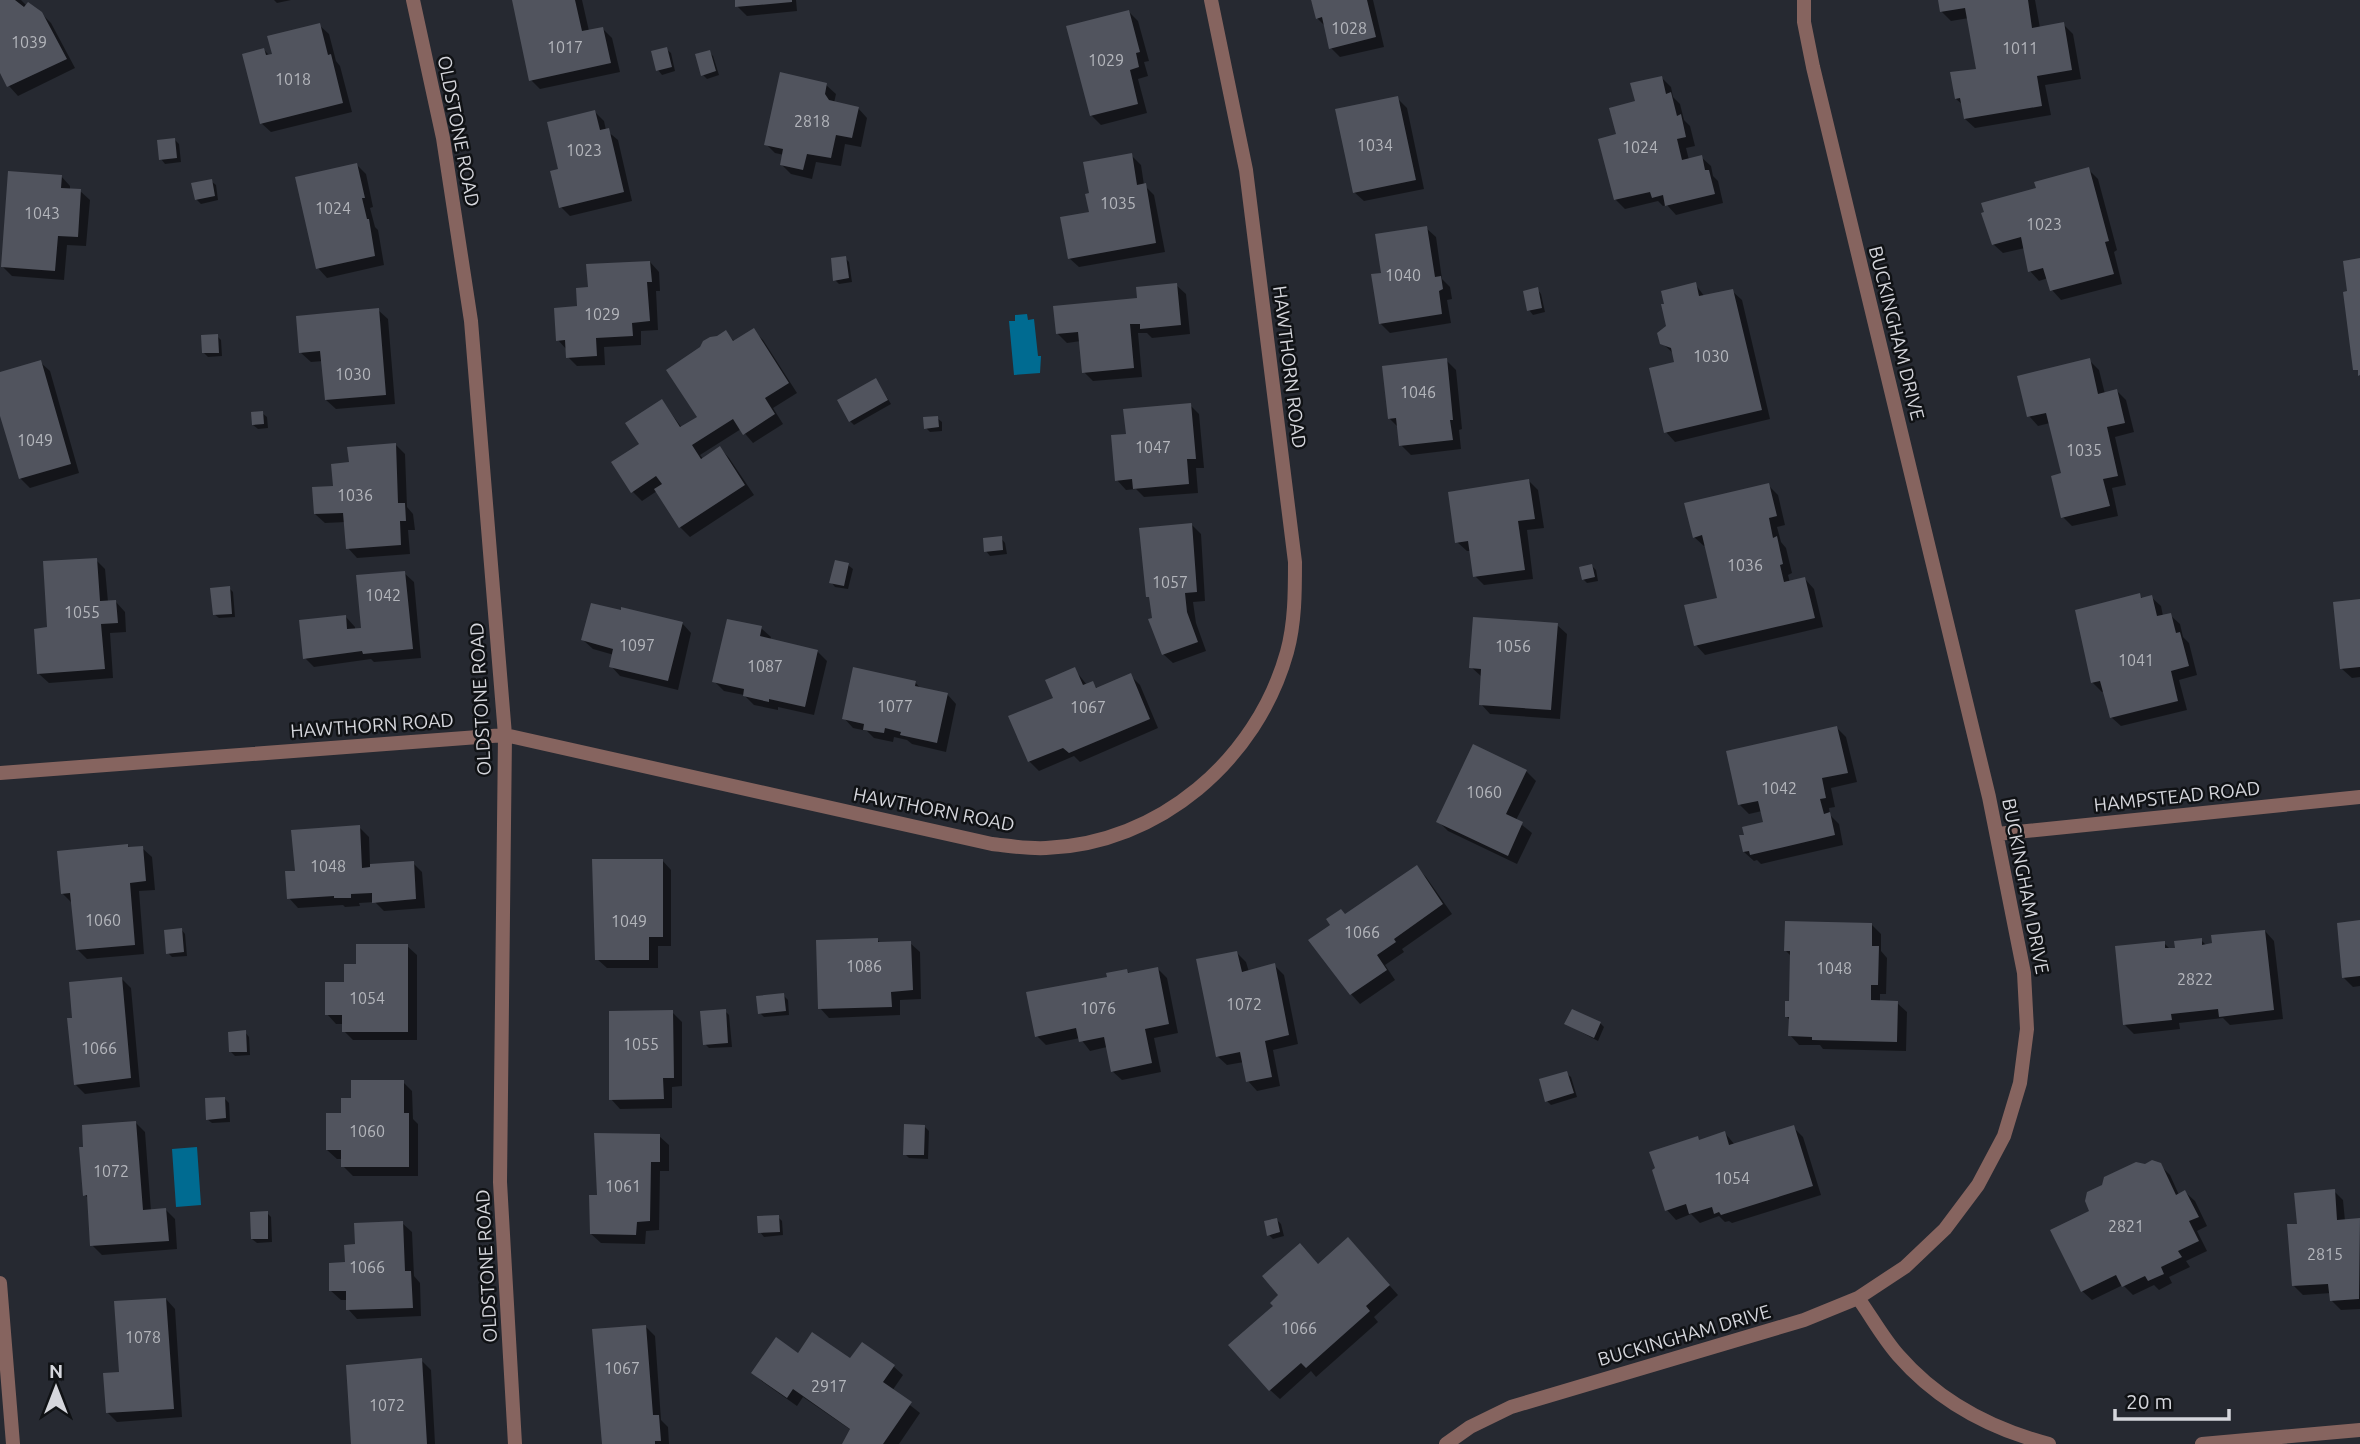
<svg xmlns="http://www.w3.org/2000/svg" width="2360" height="1444" viewBox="0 0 2360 1444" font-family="Ubuntu,sans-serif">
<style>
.water{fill:#006b91}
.shadow{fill:#0007}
.building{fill:#51545e}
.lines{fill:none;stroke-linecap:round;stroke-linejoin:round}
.street{stroke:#86645f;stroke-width:14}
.labels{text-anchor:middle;stroke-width:5;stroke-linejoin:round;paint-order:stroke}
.number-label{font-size:16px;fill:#b4b6bc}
.street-label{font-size:19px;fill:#d5d6dc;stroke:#101215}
</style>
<rect width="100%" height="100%" fill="#262931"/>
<path class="water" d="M 1027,314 L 1028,320 L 1034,319 L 1038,356 L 1041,356 L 1040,373 L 1014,375 L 1009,321 L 1015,321 L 1015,315 Z
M 197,1147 L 201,1205 L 176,1207 L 172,1149 Z"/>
<path class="shadow" d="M 0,0 L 21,0 L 27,6 L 41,13 L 51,23 L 75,68 L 18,96 L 9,86 L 0,69 Z
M 274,0 L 291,0 L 277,3 Z
M 513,0 L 582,0 L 589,31 L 603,29 L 612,38 L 620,72 L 540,89 L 531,80 Z
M 736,0 L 796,0 L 797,11 L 747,16 L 737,6 Z
M 1311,0 L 1373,0 L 1384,47 L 1340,57 L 1331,48 L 1326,27 L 1317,18 Z
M 1939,0 L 2035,0 L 2040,28 L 2063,24 L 2073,34 L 2081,79 L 2045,85 L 2051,115 L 1975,128 L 1965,119 L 1963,105 L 1956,99 L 1978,70 L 1969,18 L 1951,21 L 1941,11 Z
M 1129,12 L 1138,21 L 1149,61 L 1144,62 L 1148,76 L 1138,79 L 1147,113 L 1101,125 L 1091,115 Z
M 319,25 L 329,34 L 336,61 L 340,66 L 352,112 L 271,132 L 261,123 L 264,50 L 270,56 Z
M 666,49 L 671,53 L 675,71 L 662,75 L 658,70 Z
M 709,52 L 713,56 L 719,75 L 707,79 L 703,75 Z
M 1661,77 L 1671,87 L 1673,97 L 1680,104 L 1684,120 L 1690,126 L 1695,146 L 1686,148 L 1689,160 L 1701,157 L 1711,166 L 1713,176 L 1718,181 L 1723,203 L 1676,215 L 1667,205 L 1663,206 L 1658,201 L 1625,209 L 1615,199 L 1618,136 L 1637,103 Z
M 826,85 L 836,94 L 834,103 L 858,108 L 867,118 L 861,147 L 845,144 L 841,166 L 816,162 L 812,179 L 791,174 L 782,165 L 784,155 L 775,153 L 766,144 Z
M 1397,98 L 1407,108 L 1424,189 L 1364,201 L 1354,192 Z
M 595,112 L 604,121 L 606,130 L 618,140 L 632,201 L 570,216 L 561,207 L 561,170 Z
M 174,139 L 179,144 L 181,162 L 165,164 L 161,159 Z
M 1131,155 L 1141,165 L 1144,185 L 1154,195 L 1165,252 L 1079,267 L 1069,258 L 1091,214 Z
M 357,165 L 366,174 L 373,207 L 370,208 L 375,227 L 378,230 L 384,265 L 327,278 L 318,268 Z
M 2088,169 L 2098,179 L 2117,250 L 2114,252 L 2122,284 L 2061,300 L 2052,290 L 2048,278 L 2039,281 L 2030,271 L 2025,248 L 2003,253 L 1993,244 L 2038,190 Z
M 61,176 L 70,186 L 70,190 L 80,191 L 90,200 L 86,246 L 67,245 L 64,280 L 12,276 L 3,267 Z
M 211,181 L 216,185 L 218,200 L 201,204 L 196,199 Z
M 1426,228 L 1436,237 L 1442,279 L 1450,287 L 1452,299 L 1447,300 L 1451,323 L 1390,333 L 1381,324 L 1383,275 Z
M 845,258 L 849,262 L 852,282 L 839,284 L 835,280 Z
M 650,262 L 659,272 L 660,291 L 656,291 L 658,330 L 641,331 L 641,345 L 604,347 L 605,365 L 577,366 L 568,357 L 567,350 L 558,340 L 589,289 Z
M 1695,284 L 1705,297 L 1732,291 L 1742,300 L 1770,419 L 1675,442 L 1666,432 L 1676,363 L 1674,354 L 1662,343 L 1668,327 Z
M 1176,285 L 1186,294 L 1190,334 L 1152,338 L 1147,333 L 1138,333 L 1142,377 L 1093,381 L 1084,372 L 1081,341 L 1067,343 L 1057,333 Z
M 1537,289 L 1541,294 L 1545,312 L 1533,315 L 1529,310 Z
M 378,310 L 388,319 L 395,404 L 336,409 L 326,400 L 323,361 L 311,362 L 301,353 Z
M 753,330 L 763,340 L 797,393 L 773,408 L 783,424 L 753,443 L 741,429 L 700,455 L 703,459 L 720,448 L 729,458 L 754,495 L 690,537 L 680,527 L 657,491 L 642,501 L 633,492 L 613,463 L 642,445 L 662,401 L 682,428 L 699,417 L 725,332 L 735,342 Z
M 217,336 L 221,340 L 222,356 L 208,357 L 204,353 Z
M 1446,360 L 1456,370 L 1462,429 L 1459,430 L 1461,449 L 1411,455 L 1401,445 L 1399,428 L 1389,418 Z
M 2089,360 L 2099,370 L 2105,394 L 2117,391 L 2126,400 L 2134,432 L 2115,437 L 2126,485 L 2112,488 L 2118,516 L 2072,526 L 2063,517 L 2063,474 L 2050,423 L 2038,426 L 2029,416 Z
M 40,362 L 50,371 L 79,473 L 30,488 L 20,478 L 0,410 L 0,374 Z
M 876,380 L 891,404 L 854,425 L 850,421 Z
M 1190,405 L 1199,414 L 1204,468 L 1196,468 L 1198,493 L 1144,497 L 1136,489 L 1126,490 L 1117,480 L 1127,435 Z
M 262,413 L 267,417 L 268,428 L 258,429 L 253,425 Z
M 937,418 L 942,422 L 942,431 L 930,432 L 926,428 Z
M 396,445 L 405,454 L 407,507 L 413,514 L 415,530 L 408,530 L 410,554 L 357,558 L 348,548 L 346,522 L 325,523 L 315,514 L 351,464 Z
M 1529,481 L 1538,490 L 1544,528 L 1527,530 L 1533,579 L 1484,585 L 1475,576 L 1471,551 L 1467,551 L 1457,542 Z
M 1768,485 L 1778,495 L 1785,525 L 1777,527 L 1781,542 L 1786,548 L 1792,573 L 1788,575 L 1790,583 L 1805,579 L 1814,589 L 1823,627 L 1705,655 L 1696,645 L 1719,599 L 1706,545 L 1704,546 L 1694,537 Z
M 1191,524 L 1201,534 L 1205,601 L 1193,602 L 1196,623 L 1206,651 L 1173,663 L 1163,654 L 1154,619 L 1152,600 L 1148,596 Z
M 1001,538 L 1005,543 L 1007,554 L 990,556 L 986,551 Z
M 96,560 L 105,569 L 108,602 L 116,602 L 125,612 L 126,632 L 110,633 L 113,678 L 49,683 L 39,674 L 49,629 Z
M 848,565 L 853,569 L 848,589 L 835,587 L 831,582 Z
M 1592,566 L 1596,570 L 1598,581 L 1587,583 L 1583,579 Z
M 404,573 L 414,582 L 421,658 L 374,662 L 371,659 L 314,667 L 305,658 L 346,617 L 355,627 L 355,630 L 363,630 Z
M 229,588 L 233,592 L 235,617 L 219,618 L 214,614 Z
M 2139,595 L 2143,599 L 2151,597 L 2161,606 L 2163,616 L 2170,615 L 2180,624 L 2183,637 L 2189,643 L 2197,675 L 2179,680 L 2187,710 L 2121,726 L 2111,717 L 2105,691 L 2102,692 L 2092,682 Z
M 2360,601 L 2360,677 L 2352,678 L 2342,669 Z
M 682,623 L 691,633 L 678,690 L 620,676 L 611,666 L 614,655 L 593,649 L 583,640 Z
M 1557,625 L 1567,634 L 1560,719 L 1490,714 L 1481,704 L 1482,677 L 1471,667 Z
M 761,628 L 771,637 L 770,640 L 817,651 L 827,661 L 814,715 L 778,707 L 778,710 L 754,705 L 744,695 L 724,691 L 714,681 Z
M 1075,670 L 1087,685 L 1092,683 L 1098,689 L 1130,675 L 1140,685 L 1158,728 L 1080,762 L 1074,756 L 1039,771 L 1029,761 L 1055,698 Z
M 915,682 L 921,689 L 947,694 L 956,704 L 946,752 L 912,744 L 907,740 L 894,737 L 893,742 L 874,738 L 867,731 L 853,728 L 844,718 Z
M 1837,728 L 1846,737 L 1857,782 L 1831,788 L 1835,807 L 1829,808 L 1830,815 L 1839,824 L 1843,845 L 1761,864 L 1757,860 L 1754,861 L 1744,852 L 1765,824 L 1762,811 L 1749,814 L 1740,805 Z
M 1526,771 L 1536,781 L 1516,820 L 1532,833 L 1517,864 L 1448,831 L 1438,821 Z
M 359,827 L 369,837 L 370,865 L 413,863 L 422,872 L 425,908 L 384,911 L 375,902 L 359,903 L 360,906 L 345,907 L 343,905 L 298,908 L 289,898 L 296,872 Z
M 128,846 L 130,849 L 142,848 L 152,857 L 155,890 L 139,891 L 144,954 L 87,959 L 77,949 L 72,903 L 62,893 Z
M 662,860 L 671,870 L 671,946 L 658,946 L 658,968 L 607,968 L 597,959 Z
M 1416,867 L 1426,877 L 1452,914 L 1402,949 L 1404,952 L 1385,965 L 1395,980 L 1360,1004 L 1351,994 L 1346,916 Z
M 2360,922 L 2360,986 L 2353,987 L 2344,978 Z
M 1872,925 L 1881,934 L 1881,951 L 1887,958 L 1886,994 L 1880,994 L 1880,1002 L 1897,1003 L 1907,1012 L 1906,1051 L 1823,1049 L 1820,1045 L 1799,1045 L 1790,1035 L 1790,1020 L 1787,1017 L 1791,1003 L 1792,957 L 1786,951 Z
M 181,929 L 185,934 L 187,956 L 172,957 L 168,953 Z
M 2265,931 L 2274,941 L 2283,1019 L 2230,1025 L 2223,1018 L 2179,1023 L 2180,1029 L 2134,1034 L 2125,1025 L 2164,943 L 2171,950 L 2201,940 L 2207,946 Z
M 877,939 L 881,944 L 910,943 L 920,952 L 921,999 L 900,1000 L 900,1015 L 829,1018 L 820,1008 Z
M 407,946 L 417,955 L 417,1040 L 353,1040 L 344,1031 L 344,1024 L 336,1024 L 327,1014 L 358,966 Z
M 1237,953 L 1246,962 L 1249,972 L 1274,965 L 1284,975 L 1298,1044 L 1273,1050 L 1280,1086 L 1257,1091 L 1248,1081 L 1244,1062 L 1227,1065 L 1217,1056 Z
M 1157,968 L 1167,978 L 1178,1033 L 1154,1038 L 1161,1072 L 1122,1080 L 1112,1071 L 1107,1047 L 1090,1051 L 1080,1038 L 1046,1045 L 1037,1036 L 1109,979 L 1127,971 L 1130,974 Z
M 121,978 L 131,988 L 140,1087 L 85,1094 L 75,1084 Z
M 783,995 L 788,1000 L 789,1015 L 764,1017 L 760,1013 Z
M 725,1011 L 729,1015 L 732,1047 L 709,1048 L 705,1044 Z
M 672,1012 L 682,1022 L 682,1086 L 672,1087 L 672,1108 L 620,1109 L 611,1099 Z
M 1600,1023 L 1604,1027 L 1598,1041 L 1566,1024 Z
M 245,1032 L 249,1037 L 250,1055 L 235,1056 L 231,1052 Z
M 1566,1073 L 1571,1077 L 1577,1097 L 1551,1105 L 1547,1101 Z
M 403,1082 L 412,1091 L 413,1119 L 418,1124 L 418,1176 L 353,1176 L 343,1166 L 343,1159 L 337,1159 L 327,1150 L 343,1114 L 352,1100 Z
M 225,1099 L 229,1103 L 230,1122 L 212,1123 L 207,1119 Z
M 136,1123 L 145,1132 L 151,1211 L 166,1210 L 175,1219 L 177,1249 L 102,1255 L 92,1245 L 89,1199 L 85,1195 Z
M 924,1126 L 929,1131 L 928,1159 L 909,1158 L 905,1154 Z
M 1793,1127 L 1803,1137 L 1821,1195 L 1732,1223 L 1729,1221 L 1725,1222 L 1719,1216 L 1700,1223 L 1691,1214 L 1676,1220 L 1667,1210 L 1657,1169 L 1700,1142 L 1725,1133 L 1735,1145 Z
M 659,1136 L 669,1145 L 669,1171 L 660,1171 L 659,1230 L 646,1231 L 645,1244 L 601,1243 L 591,1234 L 599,1197 Z
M 2160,1165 L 2170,1175 L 2179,1195 L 2185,1192 L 2195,1201 L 2207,1226 L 2197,1231 L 2207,1251 L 2186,1261 L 2190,1267 L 2169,1277 L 2172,1283 L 2159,1290 L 2154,1285 L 2133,1295 L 2123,1285 L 2092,1300 L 2082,1291 L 2092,1212 L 2145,1166 Z
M 2334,1191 L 2343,1200 L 2345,1221 L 2360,1220 L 2360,1309 L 2341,1310 L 2332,1301 L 2331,1293 L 2303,1295 L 2294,1286 L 2299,1225 Z
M 267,1213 L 271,1217 L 272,1242 L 257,1243 L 252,1239 Z
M 778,1217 L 782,1221 L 783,1235 L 764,1237 L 760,1232 Z
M 1277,1220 L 1281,1224 L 1284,1236 L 1273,1239 L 1269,1235 Z
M 402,1223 L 412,1232 L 414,1276 L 420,1283 L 421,1316 L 357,1319 L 348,1309 L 348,1300 L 341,1300 L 331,1291 L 357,1246 Z
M 1357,1249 L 1398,1295 L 1374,1317 L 1378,1322 L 1316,1377 L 1311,1371 L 1280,1399 L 1270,1390 L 1275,1306 L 1281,1295 L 1319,1266 Z
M 166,1299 L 175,1309 L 182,1417 L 117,1422 L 107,1412 L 120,1374 Z
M 646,1327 L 655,1336 L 661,1420 L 668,1427 L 669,1444 L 603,1444 Z
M 798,1355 L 893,1366 L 903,1375 L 892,1391 L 920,1413 L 899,1444 L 844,1444 L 851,1430 L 803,1397 L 797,1406 L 763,1382 L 753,1373 Z
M 421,1360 L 431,1370 L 435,1444 L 353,1444 Z"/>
<path class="building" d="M 0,0 L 15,0 L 24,7 L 28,2 L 42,12 L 67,59 L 7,87 L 0,73 Z
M 512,0 L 575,0 L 582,31 L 603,27 L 611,63 L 529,81 Z
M 735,0 L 792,0 L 792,2 L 735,7 Z
M 1311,0 L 1367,0 L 1376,37 L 1329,49 L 1322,17 L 1316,19 Z
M 1938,0 L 2028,0 L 2032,28 L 2064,22 L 2072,70 L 2037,76 L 2042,106 L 1964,119 L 1960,98 L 1955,99 L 1950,72 L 1976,69 L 1965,8 L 1940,12 Z
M 1129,10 L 1140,52 L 1136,53 L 1139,67 L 1130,70 L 1138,104 L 1090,116 L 1066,26 Z
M 320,23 L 328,55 L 331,54 L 343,103 L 260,124 L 242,54 L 264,48 L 266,55 L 272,54 L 267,36 Z
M 667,47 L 672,67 L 656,71 L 651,51 Z
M 710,50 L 716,71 L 701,76 L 695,54 Z
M 780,72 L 827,83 L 825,94 L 829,100 L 859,107 L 852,138 L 836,135 L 831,158 L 807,154 L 803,170 L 780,165 L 783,149 L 764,145 Z
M 1662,76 L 1666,94 L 1671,92 L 1677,116 L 1681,114 L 1686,137 L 1677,139 L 1682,160 L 1702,155 L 1705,170 L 1709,170 L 1715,194 L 1665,206 L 1663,195 L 1652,198 L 1650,192 L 1614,200 L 1598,139 L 1616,134 L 1609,108 L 1635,101 L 1630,83 Z
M 1398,96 L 1416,180 L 1353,193 L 1335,109 Z
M 595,110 L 600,130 L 609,128 L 624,192 L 559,208 L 550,171 L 558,169 L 547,122 Z
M 175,138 L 177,158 L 159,160 L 157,140 Z
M 1132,153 L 1137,185 L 1146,183 L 1156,243 L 1068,259 L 1060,217 L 1089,212 L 1085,194 L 1089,193 L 1083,162 Z
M 357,163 L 365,198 L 362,198 L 367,219 L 369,219 L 375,256 L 316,269 L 295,177 Z
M 2089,167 L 2109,241 L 2105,242 L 2114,274 L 2050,291 L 2043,268 L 2028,272 L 2021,237 L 1992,245 L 1981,213 L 1984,212 L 1981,203 L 2036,188 L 2034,182 Z
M 8,171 L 62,175 L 61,188 L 81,189 L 78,237 L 58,236 L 55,271 L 1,267 Z
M 212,179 L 215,196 L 195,200 L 191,183 Z
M 1427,226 L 1435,277 L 1441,276 L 1443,289 L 1439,291 L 1442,314 L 1379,324 L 1371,274 L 1381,273 L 1375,234 Z
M 846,256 L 849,278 L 833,281 L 831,258 Z
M 2360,258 L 2360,375 L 2358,376 L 2358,370 L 2353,370 L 2343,292 L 2347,291 L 2343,261 Z
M 650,261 L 652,282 L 647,282 L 650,321 L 632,323 L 633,336 L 596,338 L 597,356 L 566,358 L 565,340 L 556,341 L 554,308 L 577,306 L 576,288 L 588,287 L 586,264 Z
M 1696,282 L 1699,296 L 1733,289 L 1762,410 L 1664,433 L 1649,368 L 1674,362 L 1671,348 L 1660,344 L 1657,333 L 1666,326 L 1661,304 L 1664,304 L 1661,291 Z
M 1177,283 L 1181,325 L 1140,329 L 1140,324 L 1130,324 L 1134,368 L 1082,373 L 1078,332 L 1056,334 L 1053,306 L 1137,298 L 1136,287 Z
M 1538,287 L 1542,308 L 1527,311 L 1523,291 Z
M 379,308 L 386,395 L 325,400 L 320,351 L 299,353 L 296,316 Z
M 754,328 L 789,383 L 765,398 L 775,414 L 743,435 L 733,419 L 692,445 L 701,459 L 720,446 L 745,485 L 679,528 L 654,489 L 662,484 L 656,476 L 631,493 L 611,462 L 639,444 L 625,423 L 662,399 L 680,427 L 697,417 L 666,370 L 700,347 L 703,341 L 710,337 L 717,336 L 726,330 L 733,341 Z
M 218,334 L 219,353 L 202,353 L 201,335 Z
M 1447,358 L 1453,420 L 1450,420 L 1453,440 L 1399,446 L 1396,418 L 1388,419 L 1382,366 Z
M 2090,358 L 2098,394 L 2117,389 L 2125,423 L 2107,427 L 2118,476 L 2103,479 L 2110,506 L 2061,518 L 2051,476 L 2061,473 L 2046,413 L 2027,417 L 2017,376 Z
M 41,360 L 71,464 L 19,479 L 0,416 L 0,372 Z
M 876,378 L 888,400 L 849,422 L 837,400 Z
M 1191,403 L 1196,459 L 1187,459 L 1189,484 L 1133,489 L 1132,479 L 1115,481 L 1111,435 L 1126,434 L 1123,409 Z
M 263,411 L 264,424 L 252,425 L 251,412 Z
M 938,416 L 939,427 L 924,429 L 923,417 Z
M 396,443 L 398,503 L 405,503 L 406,521 L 400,521 L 401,545 L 346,549 L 343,513 L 314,514 L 312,487 L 333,486 L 331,464 L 349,462 L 347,447 Z
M 1529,479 L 1535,519 L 1518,521 L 1525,570 L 1473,577 L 1468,541 L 1455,543 L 1448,492 Z
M 1769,483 L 1777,516 L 1769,518 L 1773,538 L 1777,536 L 1783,564 L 1780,565 L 1784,582 L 1805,577 L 1815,618 L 1694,646 L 1684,605 L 1717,598 L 1702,535 L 1693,538 L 1684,503 Z
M 1192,523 L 1197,592 L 1185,593 L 1187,612 L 1198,642 L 1162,655 L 1148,619 L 1152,618 L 1149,597 L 1146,597 L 1139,528 Z
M 1002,536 L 1003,550 L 984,552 L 983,538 Z
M 97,558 L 100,601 L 116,600 L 118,623 L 101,624 L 105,669 L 37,674 L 34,629 L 47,627 L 43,561 Z
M 835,560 L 849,563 L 844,586 L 829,583 Z
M 1592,564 L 1595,577 L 1582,580 L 1579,567 Z
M 405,571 L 413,649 L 363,654 L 362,651 L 303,659 L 299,620 L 346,615 L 347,629 L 361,628 L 356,575 Z
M 230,586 L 232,614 L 213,615 L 210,588 Z
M 2140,593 L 2141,598 L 2152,595 L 2157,616 L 2171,613 L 2176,633 L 2180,632 L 2189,666 L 2171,671 L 2178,701 L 2110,718 L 2100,681 L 2091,683 L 2075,610 Z
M 2360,599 L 2360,667 L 2340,669 L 2333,602 Z
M 591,603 L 621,610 L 621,607 L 683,622 L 668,681 L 609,667 L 613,649 L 581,640 Z
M 1473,617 L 1558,623 L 1551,710 L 1479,705 L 1481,669 L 1469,668 Z
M 727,619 L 762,626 L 760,636 L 818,650 L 805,707 L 769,699 L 769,702 L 743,696 L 744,689 L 712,682 Z
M 853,667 L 916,681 L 915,686 L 948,693 L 937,743 L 900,735 L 901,732 L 885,728 L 884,733 L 863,730 L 864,724 L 842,719 Z
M 1075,667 L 1083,685 L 1093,681 L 1096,688 L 1131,673 L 1150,719 L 1069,753 L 1063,748 L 1028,762 L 1008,716 L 1053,698 L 1045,680 Z
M 1837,726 L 1848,773 L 1822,778 L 1826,798 L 1820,799 L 1824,814 L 1830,812 L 1835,835 L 1750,855 L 1749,851 L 1743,852 L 1739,835 L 1744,835 L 1742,827 L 1763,822 L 1758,801 L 1738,805 L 1726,751 Z
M 1473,744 L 1527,770 L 1506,814 L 1523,822 L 1508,856 L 1436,822 Z
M 360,825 L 362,868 L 370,867 L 370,864 L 414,861 L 416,899 L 372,903 L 372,893 L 351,894 L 351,898 L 334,898 L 334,896 L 287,899 L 285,871 L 295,871 L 291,830 Z
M 128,844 L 128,847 L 143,846 L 146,881 L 130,883 L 135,945 L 76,950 L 70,893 L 61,894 L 57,851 Z
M 592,859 L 663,859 L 663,937 L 649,937 L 649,960 L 595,960 Z
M 1417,865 L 1443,904 L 1394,939 L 1396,942 L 1377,955 L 1387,970 L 1350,995 L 1308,940 L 1330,925 L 1326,919 L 1341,909 L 1345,914 Z
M 2360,920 L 2360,976 L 2342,978 L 2337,923 Z
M 1785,921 L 1872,923 L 1872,946 L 1879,946 L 1878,985 L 1871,985 L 1871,1000 L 1898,1001 L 1897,1042 L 1812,1040 L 1812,1037 L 1788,1036 L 1789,1017 L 1785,1017 L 1785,1001 L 1789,1001 L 1790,951 L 1784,951 Z
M 182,928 L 184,952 L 166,954 L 164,930 Z
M 2265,930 L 2274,1010 L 2219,1017 L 2218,1009 L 2171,1014 L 2172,1020 L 2123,1025 L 2115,946 L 2165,941 L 2165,948 L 2175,948 L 2174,941 L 2202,938 L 2202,945 L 2212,943 L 2211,935 Z
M 878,938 L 878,942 L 911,941 L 913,990 L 891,992 L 892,1007 L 818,1009 L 816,940 Z
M 356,944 L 408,944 L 408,1032 L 342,1032 L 342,1015 L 325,1015 L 325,982 L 344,982 L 344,964 L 356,964 Z
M 1237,951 L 1242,972 L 1275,963 L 1289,1035 L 1265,1041 L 1272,1077 L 1246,1082 L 1240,1052 L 1216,1057 L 1196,959 Z
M 1158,967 L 1169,1024 L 1145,1029 L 1152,1063 L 1111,1072 L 1104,1037 L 1079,1042 L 1076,1028 L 1035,1037 L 1026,992 L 1107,977 L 1106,973 L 1127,969 L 1128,973 Z
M 122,977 L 131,1078 L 74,1085 L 67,1018 L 72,1018 L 69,982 Z
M 784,993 L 786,1011 L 758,1014 L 756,996 Z
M 726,1009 L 728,1043 L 703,1045 L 700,1011 Z
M 1572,1009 L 1601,1022 L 1594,1038 L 1564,1024 Z
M 673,1010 L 674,1078 L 663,1078 L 664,1099 L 609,1100 L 609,1011 Z
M 246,1030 L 247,1052 L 229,1052 L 228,1032 Z
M 1567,1071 L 1574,1093 L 1545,1102 L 1539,1079 Z
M 351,1080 L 404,1080 L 404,1113 L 409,1113 L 409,1167 L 341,1167 L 341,1150 L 326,1150 L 326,1113 L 341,1113 L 341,1098 L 351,1098 Z
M 225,1097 L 226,1118 L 206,1120 L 205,1098 Z
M 136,1121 L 143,1210 L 166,1208 L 169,1241 L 90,1246 L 87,1195 L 83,1196 L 79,1147 L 83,1147 L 82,1125 Z
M 904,1124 L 925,1125 L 924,1155 L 903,1155 Z
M 1794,1125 L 1813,1186 L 1721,1215 L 1719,1212 L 1714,1214 L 1712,1207 L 1689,1214 L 1686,1204 L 1665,1211 L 1652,1170 L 1655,1168 L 1649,1152 L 1698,1136 L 1699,1140 L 1725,1131 L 1729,1145 Z
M 594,1133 L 660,1134 L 660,1162 L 651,1162 L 650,1221 L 637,1222 L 636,1235 L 590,1234 L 589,1195 L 597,1195 Z
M 2152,1160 L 2161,1163 L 2176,1195 L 2185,1190 L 2199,1217 L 2189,1221 L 2199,1241 L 2178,1251 L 2182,1257 L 2161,1267 L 2164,1274 L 2148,1281 L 2145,1276 L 2122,1287 L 2116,1275 L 2081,1292 L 2050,1230 L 2089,1211 L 2085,1201 L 2087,1192 L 2102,1185 L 2104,1177 L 2136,1162 L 2145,1164 Z
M 2335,1189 L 2337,1220 L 2360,1218 L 2359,1299 L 2330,1301 L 2328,1284 L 2292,1286 L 2287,1224 L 2297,1224 L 2294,1193 Z
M 268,1211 L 268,1239 L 251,1239 L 250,1212 Z
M 779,1215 L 780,1232 L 758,1233 L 757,1216 Z
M 1277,1218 L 1280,1232 L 1267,1236 L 1264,1221 Z
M 403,1221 L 405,1271 L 411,1271 L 413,1308 L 346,1310 L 346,1291 L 329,1291 L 329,1263 L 345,1262 L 344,1245 L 355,1244 L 354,1223 Z
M 1348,1237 L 1390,1285 L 1366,1306 L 1370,1311 L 1306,1368 L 1301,1363 L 1269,1391 L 1228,1345 L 1273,1306 L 1270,1303 L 1278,1295 L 1262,1276 L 1300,1243 L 1318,1264 Z
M 166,1298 L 174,1409 L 106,1413 L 103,1373 L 119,1372 L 114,1301 Z
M 646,1325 L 653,1415 L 659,1415 L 661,1441 L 655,1441 L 655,1444 L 602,1444 L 592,1329 Z
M 812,1332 L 850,1358 L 862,1342 L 895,1365 L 883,1382 L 912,1402 L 883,1444 L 842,1444 L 850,1429 L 793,1389 L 787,1398 L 751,1373 L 776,1337 L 798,1353 Z
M 422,1358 L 427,1444 L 351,1444 L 346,1365 Z"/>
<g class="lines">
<path class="street" d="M 413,0 L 443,138 L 471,321 L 505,735 L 500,1182 L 515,1444
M 0,773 L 505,735 L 992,844 C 1010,846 1028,849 1046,848 C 1159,844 1257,760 1287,652 C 1295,623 1295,592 1295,562 L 1246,170 L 1211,0
M 1997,834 L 2360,797
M 0,1283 L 13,1444
M 1858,1298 C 1871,1316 1883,1338 1898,1355 C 1938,1401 1991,1429 2049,1444
M 1446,1444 L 1470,1427 L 1511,1407 L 1804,1320 L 1858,1298 L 1905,1267 L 1945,1229 L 1978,1185 L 2004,1136 L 2020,1083 L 2027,1029 L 2024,973 L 1989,797 L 1813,67 L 1804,22 L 1804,0
M 2202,1444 L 2360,1430"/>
</g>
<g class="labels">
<g class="number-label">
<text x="1349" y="34">1028</text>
<text x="29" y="48">1039</text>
<text x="565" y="53">1017</text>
<text x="2020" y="54">1011</text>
<text x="1106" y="66">1029</text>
<text x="293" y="85">1018</text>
<text x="812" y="127">2818</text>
<text x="1375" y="151">1034</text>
<text x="1640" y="153">1024</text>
<text x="584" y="156">1023</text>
<text x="1118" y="209">1035</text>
<text x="333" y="214">1024</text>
<text x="42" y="219">1043</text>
<text x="2044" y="230">1023</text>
<text x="1403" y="281">1040</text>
<text x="602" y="320">1029</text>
<text x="1711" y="362">1030</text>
<text x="353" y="380">1030</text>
<text x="1418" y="398">1046</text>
<text x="35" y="446">1049</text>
<text x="1153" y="453">1047</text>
<text x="2084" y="456">1035</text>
<text x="355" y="501">1036</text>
<text x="1745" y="571">1036</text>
<text x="1170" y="588">1057</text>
<text x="383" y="601">1042</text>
<text x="82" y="618">1055</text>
<text x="637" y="651">1097</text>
<text x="1513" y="652">1056</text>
<text x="2136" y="666">1041</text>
<text x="765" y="672">1087</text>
<text x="895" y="712">1077</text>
<text x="1088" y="713">1067</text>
<text x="1779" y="794">1042</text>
<text x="1484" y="798">1060</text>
<text x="328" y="872">1048</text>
<text x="103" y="926">1060</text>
<text x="629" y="927">1049</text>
<text x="1362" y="938">1066</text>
<text x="864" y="972">1086</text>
<text x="1834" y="974">1048</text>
<text x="2195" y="985">2822</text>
<text x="367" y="1004">1054</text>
<text x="1244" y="1010">1072</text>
<text x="1098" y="1014">1076</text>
<text x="641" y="1050">1055</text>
<text x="99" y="1054">1066</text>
<text x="367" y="1137">1060</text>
<text x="111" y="1177">1072</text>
<text x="1732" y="1184">1054</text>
<text x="623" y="1192">1061</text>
<text x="2126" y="1232">2821</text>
<text x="2325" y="1260">2815</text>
<text x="367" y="1273">1066</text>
<text x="1299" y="1334">1066</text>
<text x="143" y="1343">1078</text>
<text x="622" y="1374">1067</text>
<text x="829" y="1392">2917</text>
<text x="387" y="1411">1072</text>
</g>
<g class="street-label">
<text transform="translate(459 131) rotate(79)" y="7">OLDSTONE ROAD</text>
<text transform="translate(1897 333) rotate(76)" y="7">BUCKINGHAM DRIVE</text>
<text transform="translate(1290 367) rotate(83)" y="7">HAWTHORN ROAD</text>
<text transform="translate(480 699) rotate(-93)" y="7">OLDSTONE ROAD</text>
<text transform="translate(372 725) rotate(-4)" y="7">HAWTHORN ROAD</text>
<text transform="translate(2177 796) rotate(-6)" y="7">HAMPSTEAD ROAD</text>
<text transform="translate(934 809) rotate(11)" y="7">HAWTHORN ROAD</text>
<text transform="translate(2026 886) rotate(79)" y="7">BUCKINGHAM DRIVE</text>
<text transform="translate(486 1266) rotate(-93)" y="7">OLDSTONE ROAD</text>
<text transform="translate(1684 1335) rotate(-16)" y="7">BUCKINGHAM DRIVE</text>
</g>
</g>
<g transform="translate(56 1388)" stroke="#101215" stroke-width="5" paint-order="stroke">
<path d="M0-5L12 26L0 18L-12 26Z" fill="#d5d6dc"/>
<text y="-10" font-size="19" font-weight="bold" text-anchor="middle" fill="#d5d6dc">N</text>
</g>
<path d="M2115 1409v10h114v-10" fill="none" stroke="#d5d6dc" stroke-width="3.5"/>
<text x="2126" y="1409" font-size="21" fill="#d5d6dc" stroke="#101215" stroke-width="5" paint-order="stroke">20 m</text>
</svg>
